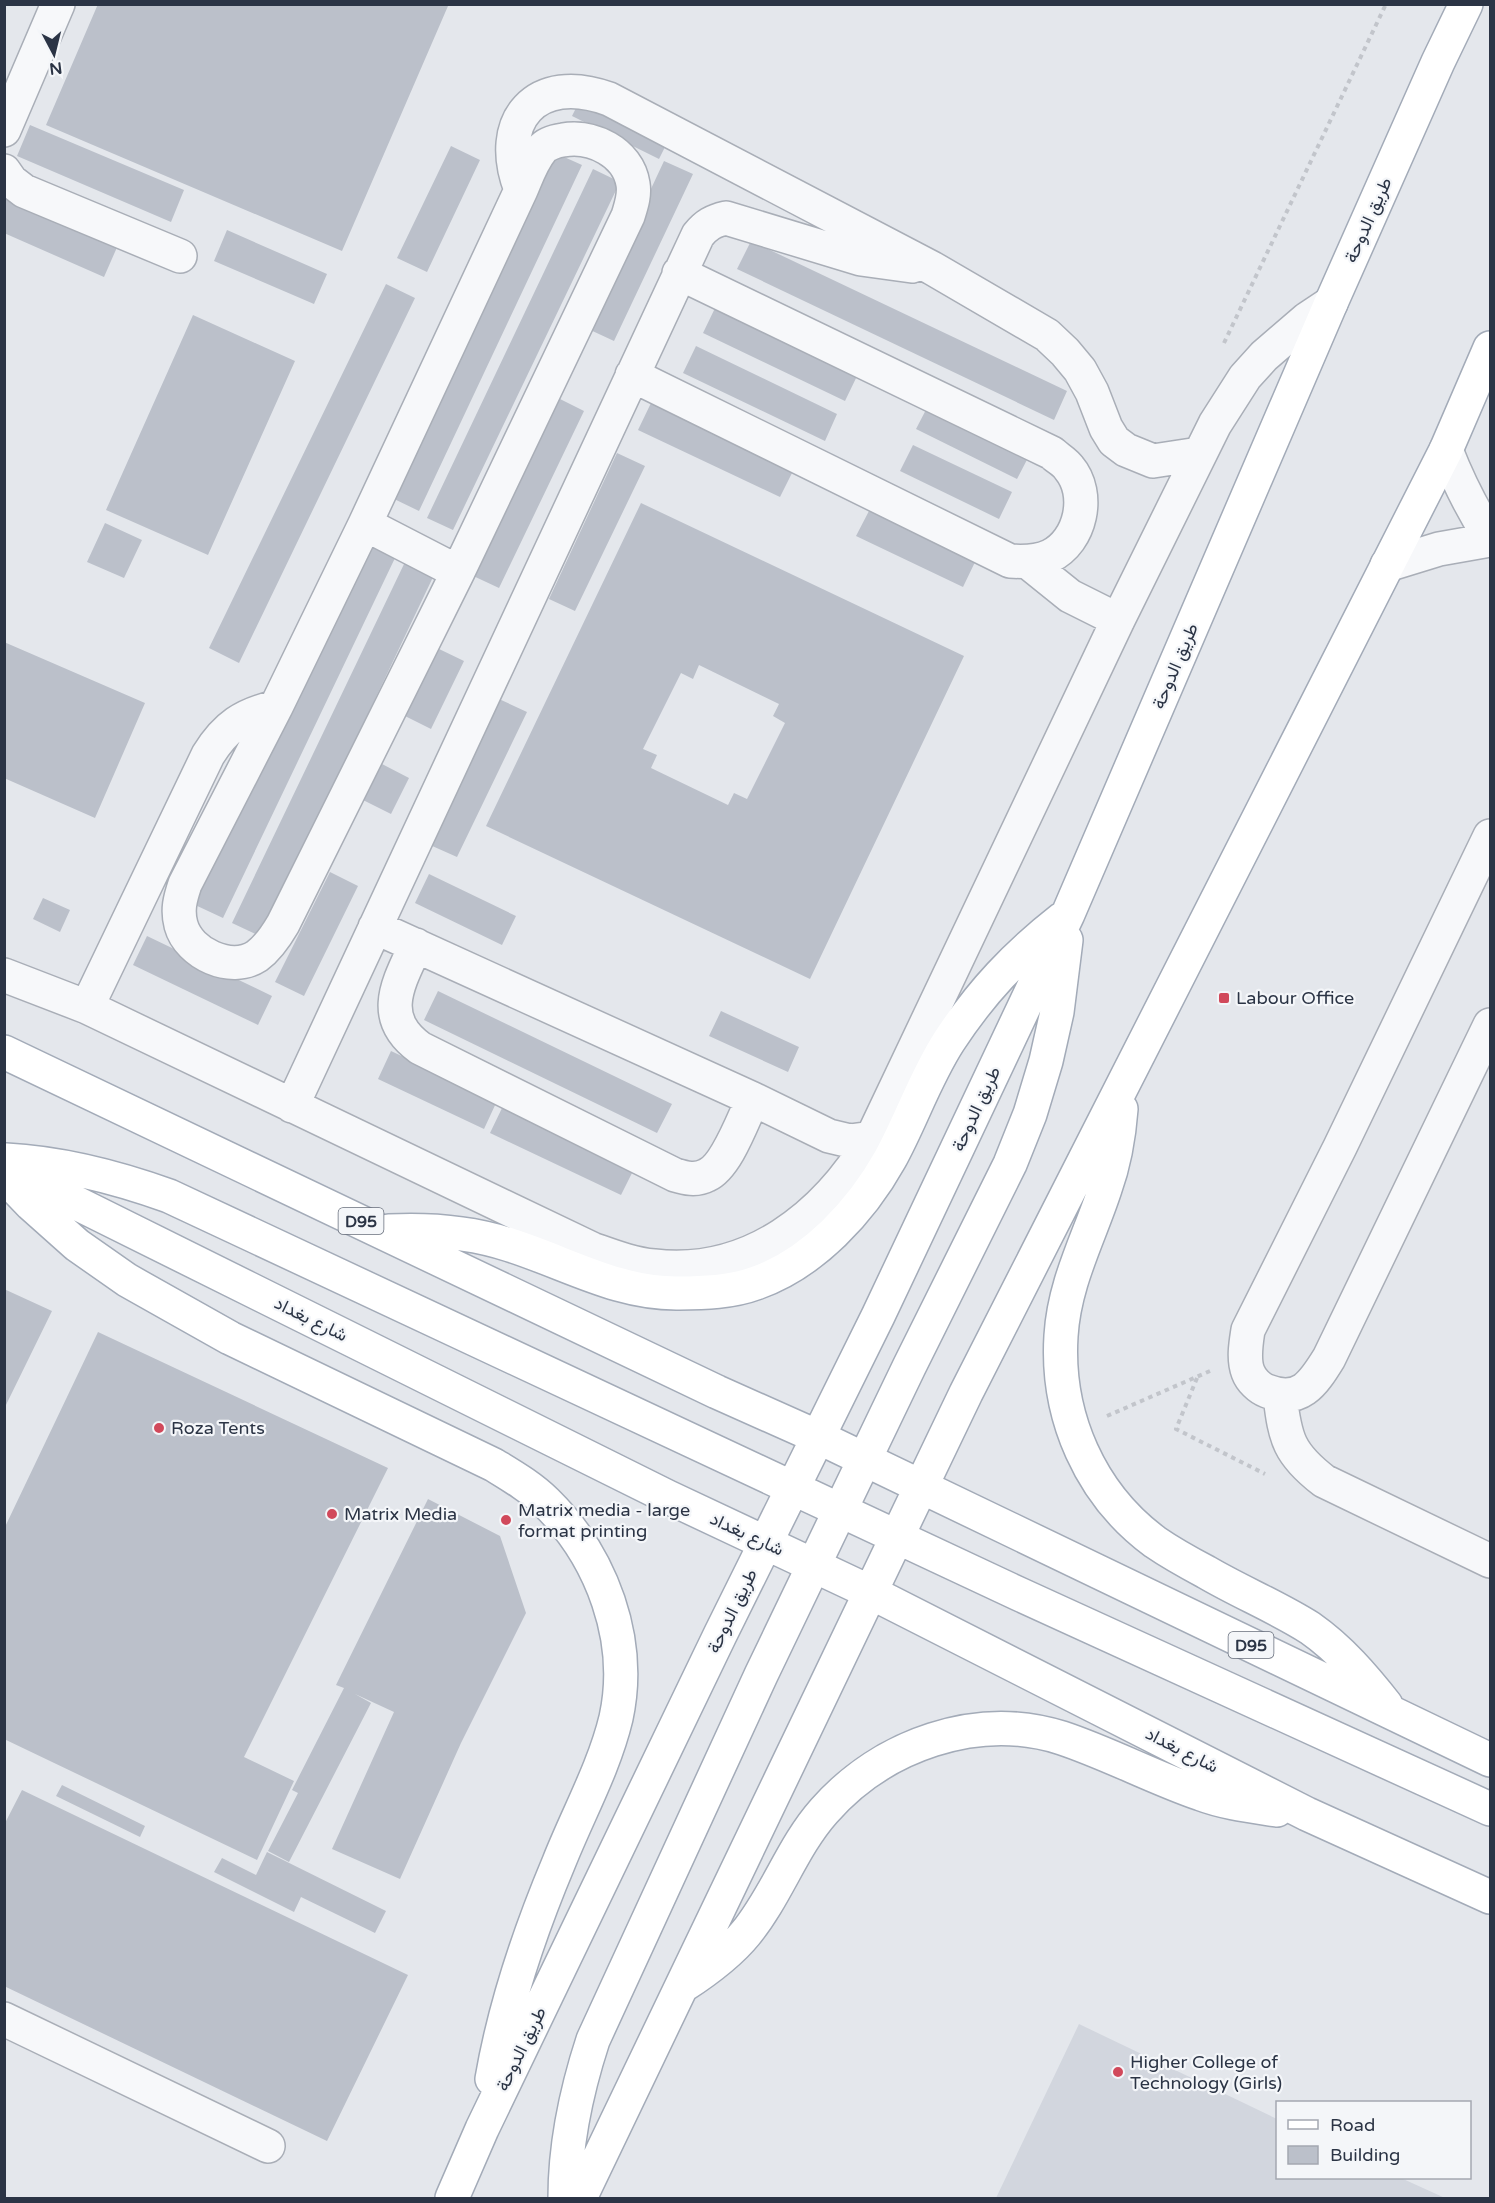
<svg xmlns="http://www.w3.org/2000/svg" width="1495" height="2203" viewBox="0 0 1495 2203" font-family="'Varela Round',Vazirmatn,sans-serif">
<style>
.built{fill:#d2d6de}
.building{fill:#bbc0ca;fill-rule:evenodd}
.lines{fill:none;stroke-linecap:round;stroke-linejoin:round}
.minor-casing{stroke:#a9aeb7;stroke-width:36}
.major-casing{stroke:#a3abb8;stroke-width:36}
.path{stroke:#c2c5cb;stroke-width:4;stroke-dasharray:4.5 4.5;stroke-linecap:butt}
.minor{stroke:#f7f8fa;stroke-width:33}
.major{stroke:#fff;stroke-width:33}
.poi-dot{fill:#d1495b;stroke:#f4f6f9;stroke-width:2}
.labels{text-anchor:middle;stroke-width:4.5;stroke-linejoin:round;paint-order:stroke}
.shield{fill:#f4f6f9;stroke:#676e7b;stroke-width:1.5}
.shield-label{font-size:16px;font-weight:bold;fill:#2b3445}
.street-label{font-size:18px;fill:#2b3445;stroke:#f4f6f9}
.poi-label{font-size:18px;fill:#2b3445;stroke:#f4f6f9;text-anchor:start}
</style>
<rect width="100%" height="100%" fill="#e4e7ec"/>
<path class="built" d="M 1079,2024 L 1277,2119 L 1278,2178 L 1401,2178 L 1445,2198 L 996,2198 Z"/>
<path class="building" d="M 98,4 L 445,4 L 448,6 L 342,251 L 46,125 Z
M 580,100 L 667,143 L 659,159 L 572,116 Z
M 30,125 L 184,190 L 171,222 L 17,156 Z
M 451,146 L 480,160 L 427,272 L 397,258 Z
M 553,152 L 582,165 L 419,511 L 390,497 Z
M 664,161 L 693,174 L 614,341 L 586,328 Z
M 593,169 L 620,182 L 453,530 L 427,518 Z
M 4,195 L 118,245 L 104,277 L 4,233 Z
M 227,230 L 327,274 L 314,304 L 214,261 Z
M 751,241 L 1067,391 L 1054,420 L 737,269 Z
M 386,284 L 415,298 L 239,663 L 209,648 Z
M 716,306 L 858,374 L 845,401 L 703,333 Z
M 193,315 L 295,361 L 208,555 L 106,510 Z
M 696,346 L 837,414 L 825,441 L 683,373 Z
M 554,396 L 584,411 L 499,588 L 469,574 Z
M 930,402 L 1031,452 L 1017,479 L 916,429 Z
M 651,403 L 793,471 L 780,497 L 638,430 Z
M 913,445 L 1012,492 L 999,519 L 900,471 Z
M 617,453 L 645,466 L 575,611 L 549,599 Z
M 641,503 L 964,656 L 810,979 L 486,826 ZM 699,665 L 779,704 L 773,716 L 785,723 L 747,799 L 734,793 L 728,805 L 651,768 L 657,755 L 643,749 L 681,673 L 693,679 Z
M 870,509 L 976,560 L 963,587 L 856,536 Z
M 105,523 L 142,540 L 124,578 L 87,562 Z
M 366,544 L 395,558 L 223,918 L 193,904 Z
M 405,562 L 434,575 L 262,937 L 232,923 Z
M 4,642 L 145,703 L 95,818 L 4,778 Z
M 437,648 L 464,661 L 431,729 L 403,715 Z
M 499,699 L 527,712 L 457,857 L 430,845 Z
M 382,764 L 409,778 L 391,814 L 363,800 Z
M 330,872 L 358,886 L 304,996 L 275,982 Z
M 429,874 L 516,916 L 502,945 L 415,903 Z
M 43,898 L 70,910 L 60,932 L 33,919 Z
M 147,936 L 272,996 L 258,1025 L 133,965 Z
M 438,991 L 672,1104 L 657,1133 L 424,1020 Z
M 721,1011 L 799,1047 L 788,1072 L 709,1036 Z
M 391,1051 L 497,1101 L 484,1129 L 378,1079 Z
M 503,1106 L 634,1169 L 621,1195 L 490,1133 Z
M 4,1289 L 52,1311 L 4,1409 Z
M 98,1332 L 388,1468 L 244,1757 L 294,1781 L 257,1860 L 4,1739 L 4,1529 Z
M 428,1499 L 500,1536 L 526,1613 L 461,1743 L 400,1879 L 332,1849 L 394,1712 L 355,1694 L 371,1703 L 289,1862 L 268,1851 L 298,1793 L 292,1790 L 344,1688 L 336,1685 Z
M 62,1785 L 145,1826 L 140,1837 L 56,1796 Z
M 22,1790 L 408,1975 L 327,2141 L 4,1986 L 4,1825 Z
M 267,1852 L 386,1911 L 375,1933 L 301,1897 L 294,1912 L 214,1872 L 222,1858 L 256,1875 Z"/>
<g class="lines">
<defs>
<path id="minor" d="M 4,130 L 58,4
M 4,171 L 11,181 L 24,191 L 180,256
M 521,190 C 527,176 532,161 542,149 C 546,144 556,141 563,140 C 592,135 628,152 633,184 C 635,196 631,206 628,216 L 458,572 L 283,924 C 276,936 268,948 257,956 C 231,973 189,954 181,925 C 177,910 180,899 185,884 L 276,707 L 365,524 L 521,190 C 494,121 536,72 609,99 L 932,268 L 1047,335 L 1065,352 L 1080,370 L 1092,392 L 1106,428 L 1114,441 L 1126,450 L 1153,461 L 1199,454
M 632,375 L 1010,561 C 1024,562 1037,562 1050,556 C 1081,541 1091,494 1069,468 C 1065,462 1057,458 1052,453 L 679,273
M 1446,450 C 1458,481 1472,509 1490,537
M 365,524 L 458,572
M 1029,563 L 1070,596 L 1118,620
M 1387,565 L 1439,549 L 1490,540
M 1490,836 L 1340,1147 L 1248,1330 C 1246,1343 1243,1359 1248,1372 C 1251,1380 1259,1388 1267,1391 C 1300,1404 1313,1384 1329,1358 L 1490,1025
M 375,927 L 753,1099 L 829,1136 L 850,1141 L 872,1138
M 416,945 C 398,984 378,1017 420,1048 L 675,1175 C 685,1178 696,1181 707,1175 C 727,1166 743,1119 753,1099
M 4,975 L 87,1007 L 592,1249 C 612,1256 632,1264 654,1266 C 750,1277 826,1216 872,1138 L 1118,620 L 1215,424 L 1245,377 L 1264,356 L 1307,319 L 1331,303
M 87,1007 L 208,755 C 226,726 243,715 276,707
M 292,1106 L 698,235 C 706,225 713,221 726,218 L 861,259 L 912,266
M 1280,1396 C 1285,1439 1289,1454 1324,1481 L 1490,1561
M 4,2019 L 268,2146"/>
<path id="major" d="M 4,1052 L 717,1392 L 818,1437 L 1490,1760
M 1121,1109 C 1119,1136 1114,1164 1105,1189 C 1089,1238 1064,1283 1061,1336 C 1056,1416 1090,1494 1155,1542 C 1171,1553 1189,1563 1206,1572 C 1240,1592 1277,1607 1310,1628 C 1340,1649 1364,1677 1386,1705
M 6,1160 C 63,1163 116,1177 169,1196 L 1019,1594 L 1490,1809
M 4,1167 L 668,1497 L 870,1592 L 1307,1814 L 1490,1897
M 4,1176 L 31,1204 L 77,1245 L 127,1280 L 230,1338 L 494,1465 C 512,1476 531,1487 546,1502 C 602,1557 633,1640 616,1718 C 604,1768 578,1814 559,1862 C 530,1931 505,2004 492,2079
M 389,1231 C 430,1229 471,1232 510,1245 C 567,1263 618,1294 679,1293 C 704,1293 732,1292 756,1283 C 813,1263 861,1211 890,1159 C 911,1121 925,1078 949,1041 C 981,992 1016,955 1062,919
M 684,1985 C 707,1970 729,1954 746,1933 C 777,1895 792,1847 824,1811 C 882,1745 977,1711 1062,1738 C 1110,1754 1154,1778 1201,1794 C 1225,1803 1251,1806 1277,1810
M 452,2198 L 482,2129 L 720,1635 L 878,1316 L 1068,914 L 1331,303 L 1438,62 L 1466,4
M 565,2198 C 565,2144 576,2092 593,2040 L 761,1675 L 909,1367 L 1010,1164 L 1030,1114 L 1046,1061 L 1057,1012 L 1066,940
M 580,2198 L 966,1393 L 1446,450 L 1490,348"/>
</defs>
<use href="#minor" class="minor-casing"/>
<use href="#major" class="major-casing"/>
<path class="path" d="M 1224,343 L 1386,4
M 1197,1378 L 1176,1429 L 1265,1474
M 1107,1416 L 1210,1371"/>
<use href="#minor" class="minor"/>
<use href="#major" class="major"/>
</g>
<g class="poi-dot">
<rect x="1218" y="992" width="12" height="12" rx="3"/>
<circle cx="159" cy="1428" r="6"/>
<circle cx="332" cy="1514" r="6"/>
<circle cx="506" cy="1520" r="6"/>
<circle cx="1118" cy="2072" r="6"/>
</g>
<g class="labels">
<g class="shield">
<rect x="338.5" y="1208" width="45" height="26" rx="4.5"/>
<rect x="1228.5" y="1632" width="45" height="26" rx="4.5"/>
</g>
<g class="shield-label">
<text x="361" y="1227">D95</text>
<text x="1251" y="1651">D95</text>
</g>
<g class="street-label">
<text transform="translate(1368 220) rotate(-66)" y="6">طريق الدوحة</text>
<text transform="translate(1175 666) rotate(-67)" y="6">طريق الدوحة</text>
<text transform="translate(976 1109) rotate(-65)" y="6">طريق الدوحة</text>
<text transform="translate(311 1319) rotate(26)" y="6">شارع بغداد</text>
<text transform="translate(747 1534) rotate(25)" y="6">شارع بغداد</text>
<text transform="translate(732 1611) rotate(-64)" y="6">طريق الدوحة</text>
<text transform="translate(1182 1750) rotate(27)" y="6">شارع بغداد</text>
<text transform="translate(521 2049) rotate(-64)" y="6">طريق الدوحة</text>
</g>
<g class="poi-label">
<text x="1236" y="1004">Labour Office</text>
<text x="171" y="1434">Roza Tents</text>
<text x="518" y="1516">Matrix media - large<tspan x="518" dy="21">format printing</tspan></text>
<text x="344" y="1520">Matrix Media</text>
<text x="1130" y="2068">Higher College of<tspan x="1130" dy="21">Technology (Girls)</tspan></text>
</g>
</g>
<rect width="1495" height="2203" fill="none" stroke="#2b3445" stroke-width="12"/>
<rect x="1276" y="2101" width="195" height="78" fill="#f4f6f9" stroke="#a4a8b1" stroke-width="1.5"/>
<rect x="1288" y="2120" width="30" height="9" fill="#ffffff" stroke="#a4a8b1" stroke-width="1.5"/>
<text x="1330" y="2131" font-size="18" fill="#2b3445">Road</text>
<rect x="1288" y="2146" width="30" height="18" fill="#bbc0ca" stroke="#a4a8b1" stroke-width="1.5"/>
<text x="1330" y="2161" font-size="18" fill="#2b3445">Building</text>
<g transform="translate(54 54) rotate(173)" stroke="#f4f6f9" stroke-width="4.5" paint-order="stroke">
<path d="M0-4.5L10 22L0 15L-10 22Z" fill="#2b3445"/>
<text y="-9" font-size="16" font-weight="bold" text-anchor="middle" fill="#2b3445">N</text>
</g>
</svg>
